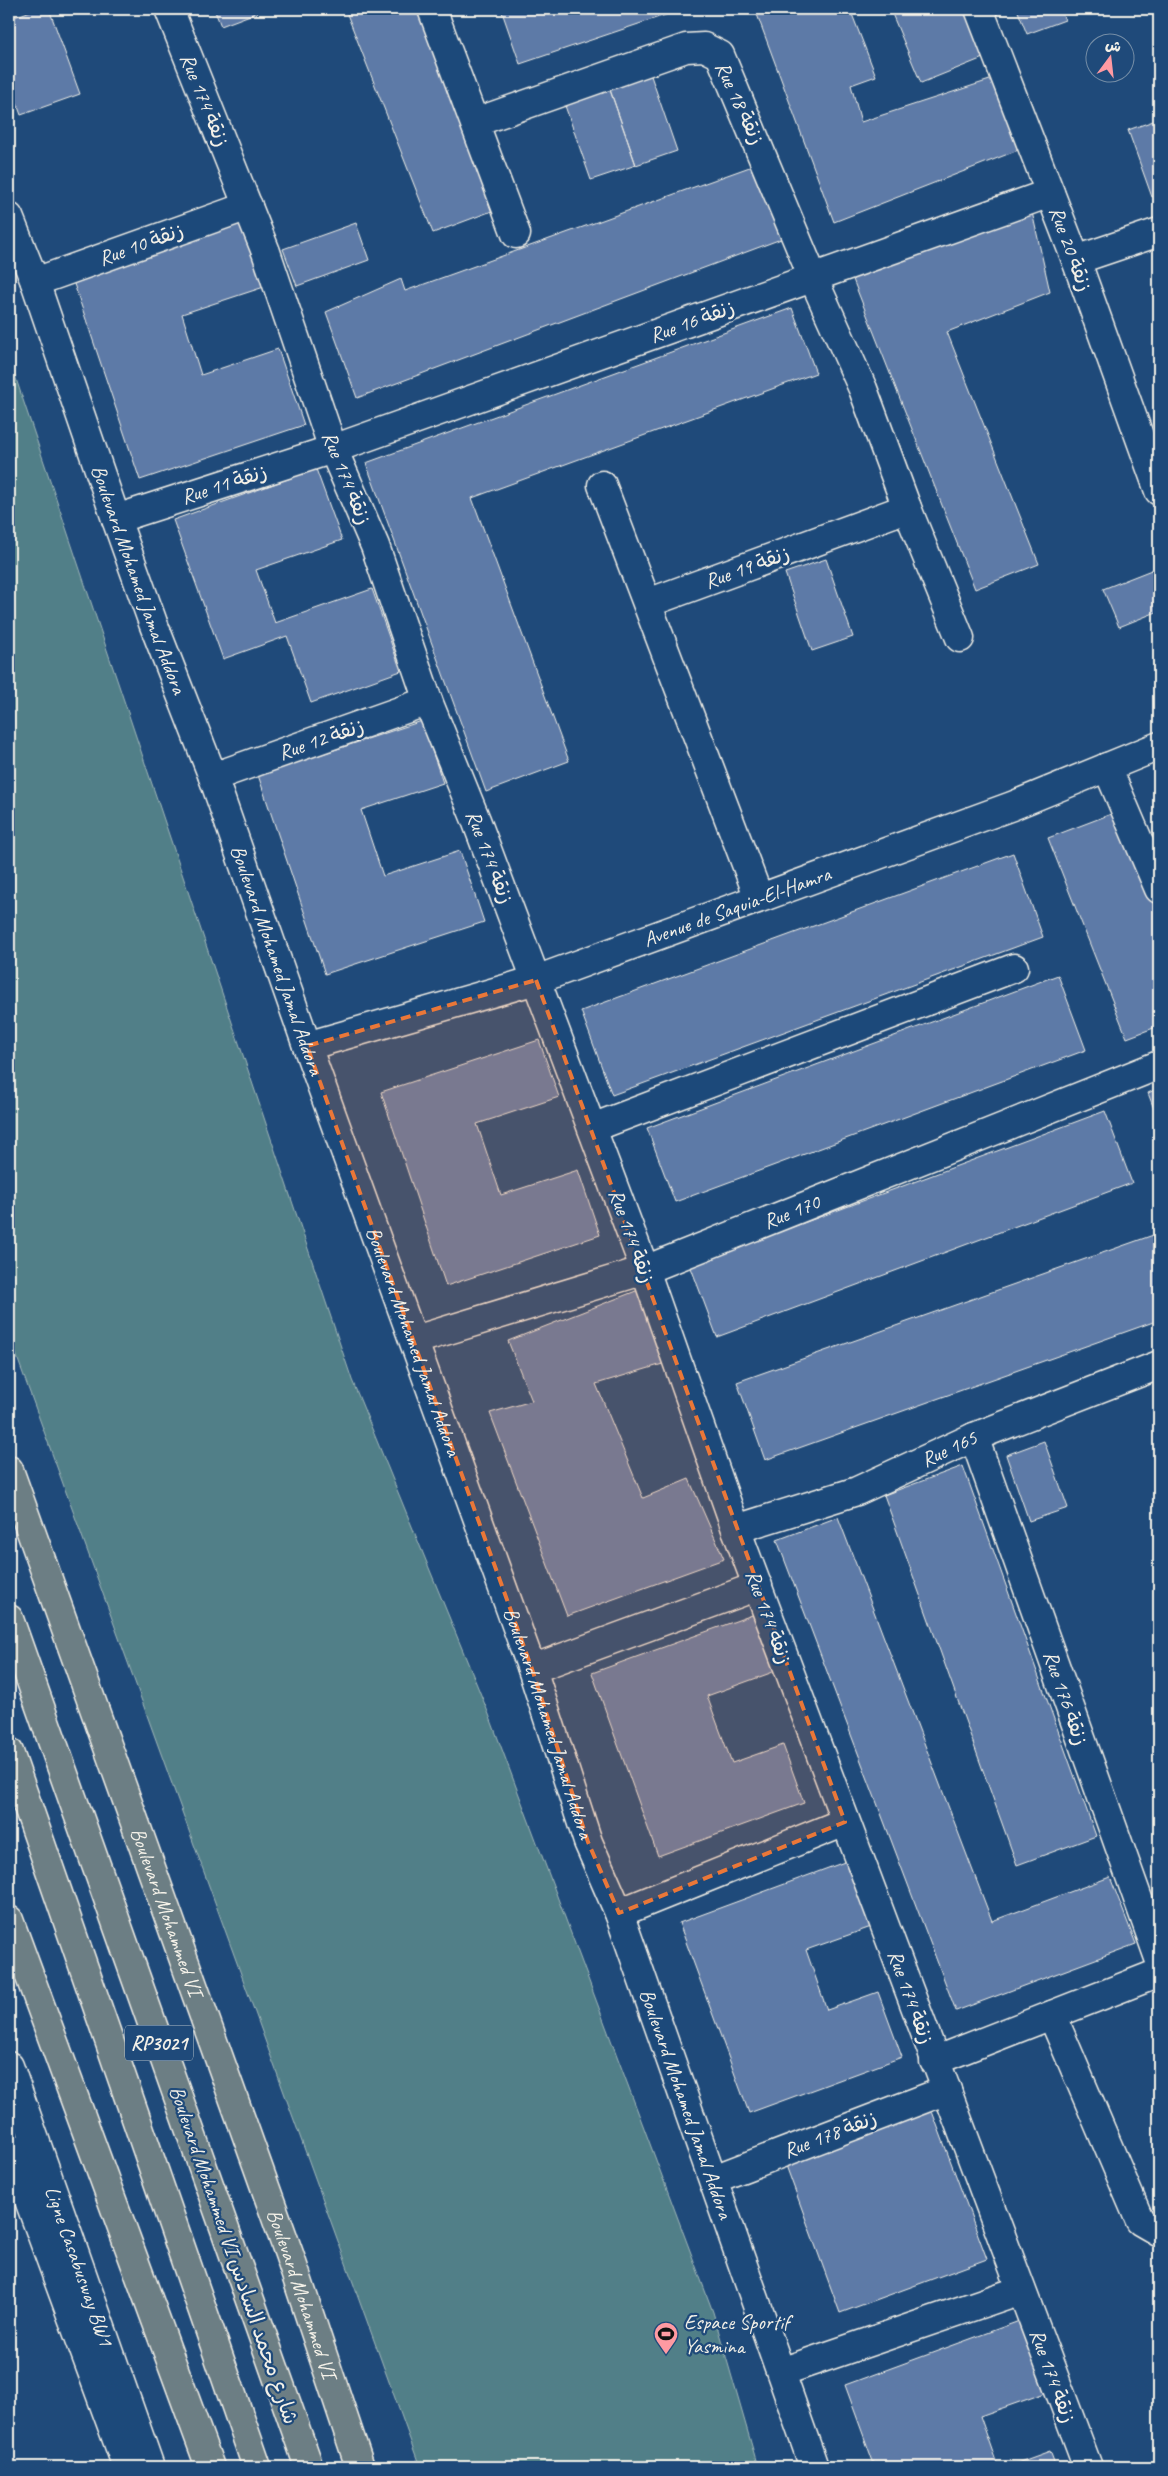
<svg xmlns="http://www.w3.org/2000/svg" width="1168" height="2476" viewBox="0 0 1168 2476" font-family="Caveat,'Playpen Sans Arabic',sans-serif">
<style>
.green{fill:#517f88;stroke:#a2b8b8}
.building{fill:#5d7aa7;stroke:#f4f1e8}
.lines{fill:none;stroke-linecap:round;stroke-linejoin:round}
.minor-casing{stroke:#f4f1e8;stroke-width:31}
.major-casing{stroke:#f4f1e8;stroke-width:31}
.highway-casing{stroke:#f4f1e8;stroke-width:31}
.minor{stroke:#1f4a7a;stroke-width:28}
.major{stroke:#6c7e84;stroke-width:28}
.highway{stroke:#6c7e84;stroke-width:28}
.marked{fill:#ea7738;fill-opacity:0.2;stroke:#ea7738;stroke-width:4;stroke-dasharray:10 6;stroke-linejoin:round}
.labels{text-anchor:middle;stroke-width:4.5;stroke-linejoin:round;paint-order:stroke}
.shield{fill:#1f4a7a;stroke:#b4bfc7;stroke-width:1}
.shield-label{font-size:20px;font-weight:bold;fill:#f4f1e8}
.street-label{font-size:21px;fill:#f4f1e8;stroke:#1f4a7a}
.poi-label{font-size:21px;fill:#f4f1e8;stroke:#1f4a7a;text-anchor:start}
</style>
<rect width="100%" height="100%" fill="#1f4a7a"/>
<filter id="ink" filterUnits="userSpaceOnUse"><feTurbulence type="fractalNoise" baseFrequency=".02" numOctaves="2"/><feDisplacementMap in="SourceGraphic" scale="10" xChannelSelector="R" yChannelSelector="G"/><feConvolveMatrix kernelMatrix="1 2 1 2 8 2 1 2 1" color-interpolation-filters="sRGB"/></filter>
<g filter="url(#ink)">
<path class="green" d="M 9,358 L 352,1380 L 488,1712 L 713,2312 L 758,2467 L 420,2467 L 9,1335 Z"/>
<path class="building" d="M 36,9 L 49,9 L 80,94 L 21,115 L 9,82 L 9,19 Z
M 214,9 L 266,9 L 221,26 Z
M 345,9 L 423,9 L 500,208 L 433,233 Z
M 501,9 L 683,9 L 520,64 Z
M 755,9 L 850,9 L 876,76 L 851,85 L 861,122 L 1002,76 L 1026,147 L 834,222 Z
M 890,9 L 974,9 L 993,54 L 921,83 Z
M 1017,9 L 1060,9 L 1065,20 L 1027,34 Z
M 649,70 L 677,151 L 636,165 L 608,84 Z
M 608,84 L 636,165 L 591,180 L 563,100 Z
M 1159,119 L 1159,194 L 1152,197 L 1128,130 Z
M 758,164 L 789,236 L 357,398 L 326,312 L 401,279 L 405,291 Z
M 1032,212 L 1050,292 L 947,332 L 1039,564 L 975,589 L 852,277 Z
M 241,219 L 264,287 L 182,314 L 201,375 L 278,349 L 304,425 L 140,480 L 71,275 Z
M 356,223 L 369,260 L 297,286 L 283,249 Z
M 792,308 L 816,373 L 472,498 L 569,761 L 486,792 L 366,463 Z
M 316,469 L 342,540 L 256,570 L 275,623 L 372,589 L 401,671 L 311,703 L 287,636 L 223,659 L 173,520 Z
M 826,559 L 853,637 L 812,651 L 785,573 Z
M 1159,567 L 1159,611 L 1119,627 L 1103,589 Z
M 422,721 L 443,783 L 361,810 L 383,876 L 460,851 L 484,922 L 325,974 L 258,775 Z
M 1119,811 L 1159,911 L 1159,1026 L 1127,1038 L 1048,838 Z
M 1013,853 L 1043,937 L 612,1095 L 581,1011 Z
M 1058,975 L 1086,1050 L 675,1202 L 647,1128 Z
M 539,1040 L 559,1097 L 477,1124 L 501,1195 L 578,1170 L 600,1235 L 446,1286 L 381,1092 Z
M 1159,1088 L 1159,1122 L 1148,1093 Z
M 1105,1111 L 1132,1183 L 717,1337 L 690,1265 Z
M 1159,1233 L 1159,1320 L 765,1460 L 737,1382 Z
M 641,1289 L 666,1363 L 596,1384 L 643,1498 L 689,1479 L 724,1559 L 567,1616 L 490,1413 L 532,1401 L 508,1341 Z
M 1044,1441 L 1068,1508 L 1029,1521 L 1006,1455 Z
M 963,1466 L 1096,1836 L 1017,1865 L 884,1495 Z
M 838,1517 L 992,1921 L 1110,1877 L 1136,1944 L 956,2011 L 777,1540 Z
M 755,1614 L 776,1671 L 707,1696 L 732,1763 L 783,1745 L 804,1803 L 658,1856 L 592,1673 Z
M 850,1860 L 874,1926 L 806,1950 L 827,2010 L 878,1992 L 902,2057 L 749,2113 L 679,1923 Z
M 930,2106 L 987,2259 L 840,2313 L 784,2160 Z
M 1022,2320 L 1048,2392 L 980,2416 L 998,2467 L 875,2467 L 845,2385 Z
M 1050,2451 L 1056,2467 L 1006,2467 Z"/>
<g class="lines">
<defs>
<g id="minor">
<path d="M 169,9 L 266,252 L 333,449 L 375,546 L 428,701 L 476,820 L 645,1270 L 736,1529 L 1088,2467"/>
<path d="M 432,9 L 516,234"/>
<path d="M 979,9 L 1076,260 L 1159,491"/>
<path d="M 476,122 L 686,48 L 704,47 L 720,55 L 813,278 L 863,389 L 907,508 L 960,638"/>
<path id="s1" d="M 9,217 L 35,282 L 116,519 L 153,623 L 213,777 L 307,1046 L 532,1669 L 588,1842 L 619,1913 L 814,2467"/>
<path d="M 1076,260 L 1159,232"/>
<path d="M 35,282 L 248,206"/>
<path d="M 602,485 L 759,898"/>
<path d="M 116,519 L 333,449 L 1050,193"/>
<path d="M 648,603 L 907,508"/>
<path d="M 1107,767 L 1159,889"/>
<path d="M 213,777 L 428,701"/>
<path id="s2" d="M 307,1046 L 536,980 L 1012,806 L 1159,746"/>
<path d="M 592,1128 L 1014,968"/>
<path id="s3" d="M 415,1340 L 645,1270 L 1159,1065"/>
<path d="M 974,1437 L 1159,1958"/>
<path id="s4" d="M 736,1529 L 857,1491 L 974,1437 L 1159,1365"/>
<path d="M 532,1669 L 758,1586"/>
<path d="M 619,1913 L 845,1822"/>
<path d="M 1052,2015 L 1140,2221 L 1159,2232"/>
<path d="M 934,2061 L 1159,1973"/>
<path id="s5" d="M 9,2066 L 150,2467"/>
<path d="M 9,2146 L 127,2467"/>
<path d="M 714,2179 L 947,2090"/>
<path d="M 781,2372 L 1021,2290"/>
</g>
<g id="major">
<path id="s6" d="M 9,1470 L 289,2254 L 360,2467"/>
<path d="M 9,1920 L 210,2467"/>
</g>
<path id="highway" d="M 9,1619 L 309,2467
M 9,1752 L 257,2467"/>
</defs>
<use href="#minor" class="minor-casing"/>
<use href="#major" class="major-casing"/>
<use href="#highway" class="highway-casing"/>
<use href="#minor" class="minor"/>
<use href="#major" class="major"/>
<use href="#highway" class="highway"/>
</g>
</g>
<path class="marked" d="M 536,980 L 845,1822 L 619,1913 L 588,1842 L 532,1669 L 307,1046 Z"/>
<defs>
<symbol id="stadium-pin" viewBox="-11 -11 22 30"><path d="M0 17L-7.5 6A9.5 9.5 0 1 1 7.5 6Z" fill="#ff9aa2" stroke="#1f4a7a"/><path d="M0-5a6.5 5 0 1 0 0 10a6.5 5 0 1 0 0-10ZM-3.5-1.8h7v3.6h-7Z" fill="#111"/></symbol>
</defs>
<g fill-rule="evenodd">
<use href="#stadium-pin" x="652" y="2320" width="28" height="38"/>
</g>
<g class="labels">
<rect class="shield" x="125" y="2025.5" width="68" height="35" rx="4"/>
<g class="shield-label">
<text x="159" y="2050">RP3021</text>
</g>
<g class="street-label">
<text transform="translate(205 100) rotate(68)" y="7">Rue 174 زنقة</text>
<text transform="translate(740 103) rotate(65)" y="7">Rue 18 زنقة</text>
<text transform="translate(141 244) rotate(-20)" y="7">Rue 10 زنقة</text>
<text transform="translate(1071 249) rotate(70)" y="7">Rue 20 زنقة</text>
<text transform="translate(692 321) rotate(-20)" y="7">Rue 16 زنقة</text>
<text transform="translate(347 478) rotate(68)" y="7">Rue 174 زنقة</text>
<text transform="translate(224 484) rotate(-18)" y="7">Rue 11 زنقة</text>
<text transform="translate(747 567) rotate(-20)" y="7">Rue 19 زنقة</text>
<text dy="7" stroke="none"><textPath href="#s1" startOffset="385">Boulevard Mohamed Jamal Addora</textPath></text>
<text transform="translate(321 739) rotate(-19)" y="7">Rue 12 زنقة</text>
<text transform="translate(490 857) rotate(69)" y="7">Rue 174 زنقة</text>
<text dy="7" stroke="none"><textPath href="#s2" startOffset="452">Avenue de Saquia-El-Hamra</textPath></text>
<text dy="7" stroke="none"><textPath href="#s1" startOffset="790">Boulevard Mohamed Jamal Addora</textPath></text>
<text dy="7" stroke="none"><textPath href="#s3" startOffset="398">Rue 170</textPath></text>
<text transform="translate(632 1236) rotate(70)" y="7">Rue 174 زنقة</text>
<text dy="7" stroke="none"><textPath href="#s1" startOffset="1195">Boulevard Mohamed Jamal Addora</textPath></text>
<text dy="7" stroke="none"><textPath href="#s4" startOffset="228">Rue 165</textPath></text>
<text transform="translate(769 1617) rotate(70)" y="7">Rue 174 زنقة</text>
<text transform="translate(1066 1698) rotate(71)" y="7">Rue 176 زنقة</text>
<text dy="7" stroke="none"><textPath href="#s1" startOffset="1600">Boulevard Mohamed Jamal Addora</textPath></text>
<text dy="7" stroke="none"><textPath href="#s6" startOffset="469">Boulevard Mohammed VI</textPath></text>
<text transform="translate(911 1997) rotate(70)" y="7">Rue 174 زنقة</text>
<text dy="7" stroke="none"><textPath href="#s1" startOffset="2005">Boulevard Mohamed Jamal Addora</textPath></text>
<text transform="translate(830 2134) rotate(-21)" y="7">Rue 178 زنقة</text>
<text transform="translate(234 2255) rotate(71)" y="7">Boulevard Mohammed VI شارع محمد السادس</text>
<text dy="7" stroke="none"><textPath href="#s5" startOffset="212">Ligne Casabusway BW1</textPath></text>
<text dy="7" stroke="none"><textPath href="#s6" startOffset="874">Boulevard Mohammed VI</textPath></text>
<text transform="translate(1053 2376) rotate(70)" y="7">Rue 174 زنقة</text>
</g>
<g class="poi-label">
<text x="684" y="2329">Espace Sportif<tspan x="684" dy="24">Yasmina</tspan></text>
</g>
</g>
<rect width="1168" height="2476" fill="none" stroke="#1f4a7a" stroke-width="30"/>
<rect x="15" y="15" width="1138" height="2446" fill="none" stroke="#f4f1e8" stroke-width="2" filter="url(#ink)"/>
<g transform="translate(1110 58) rotate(15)"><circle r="24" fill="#1f4a7a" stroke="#748da6"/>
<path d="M0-4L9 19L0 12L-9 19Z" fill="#ff9aa2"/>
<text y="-8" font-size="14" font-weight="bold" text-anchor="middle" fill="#f4f1e8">ش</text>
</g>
</svg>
